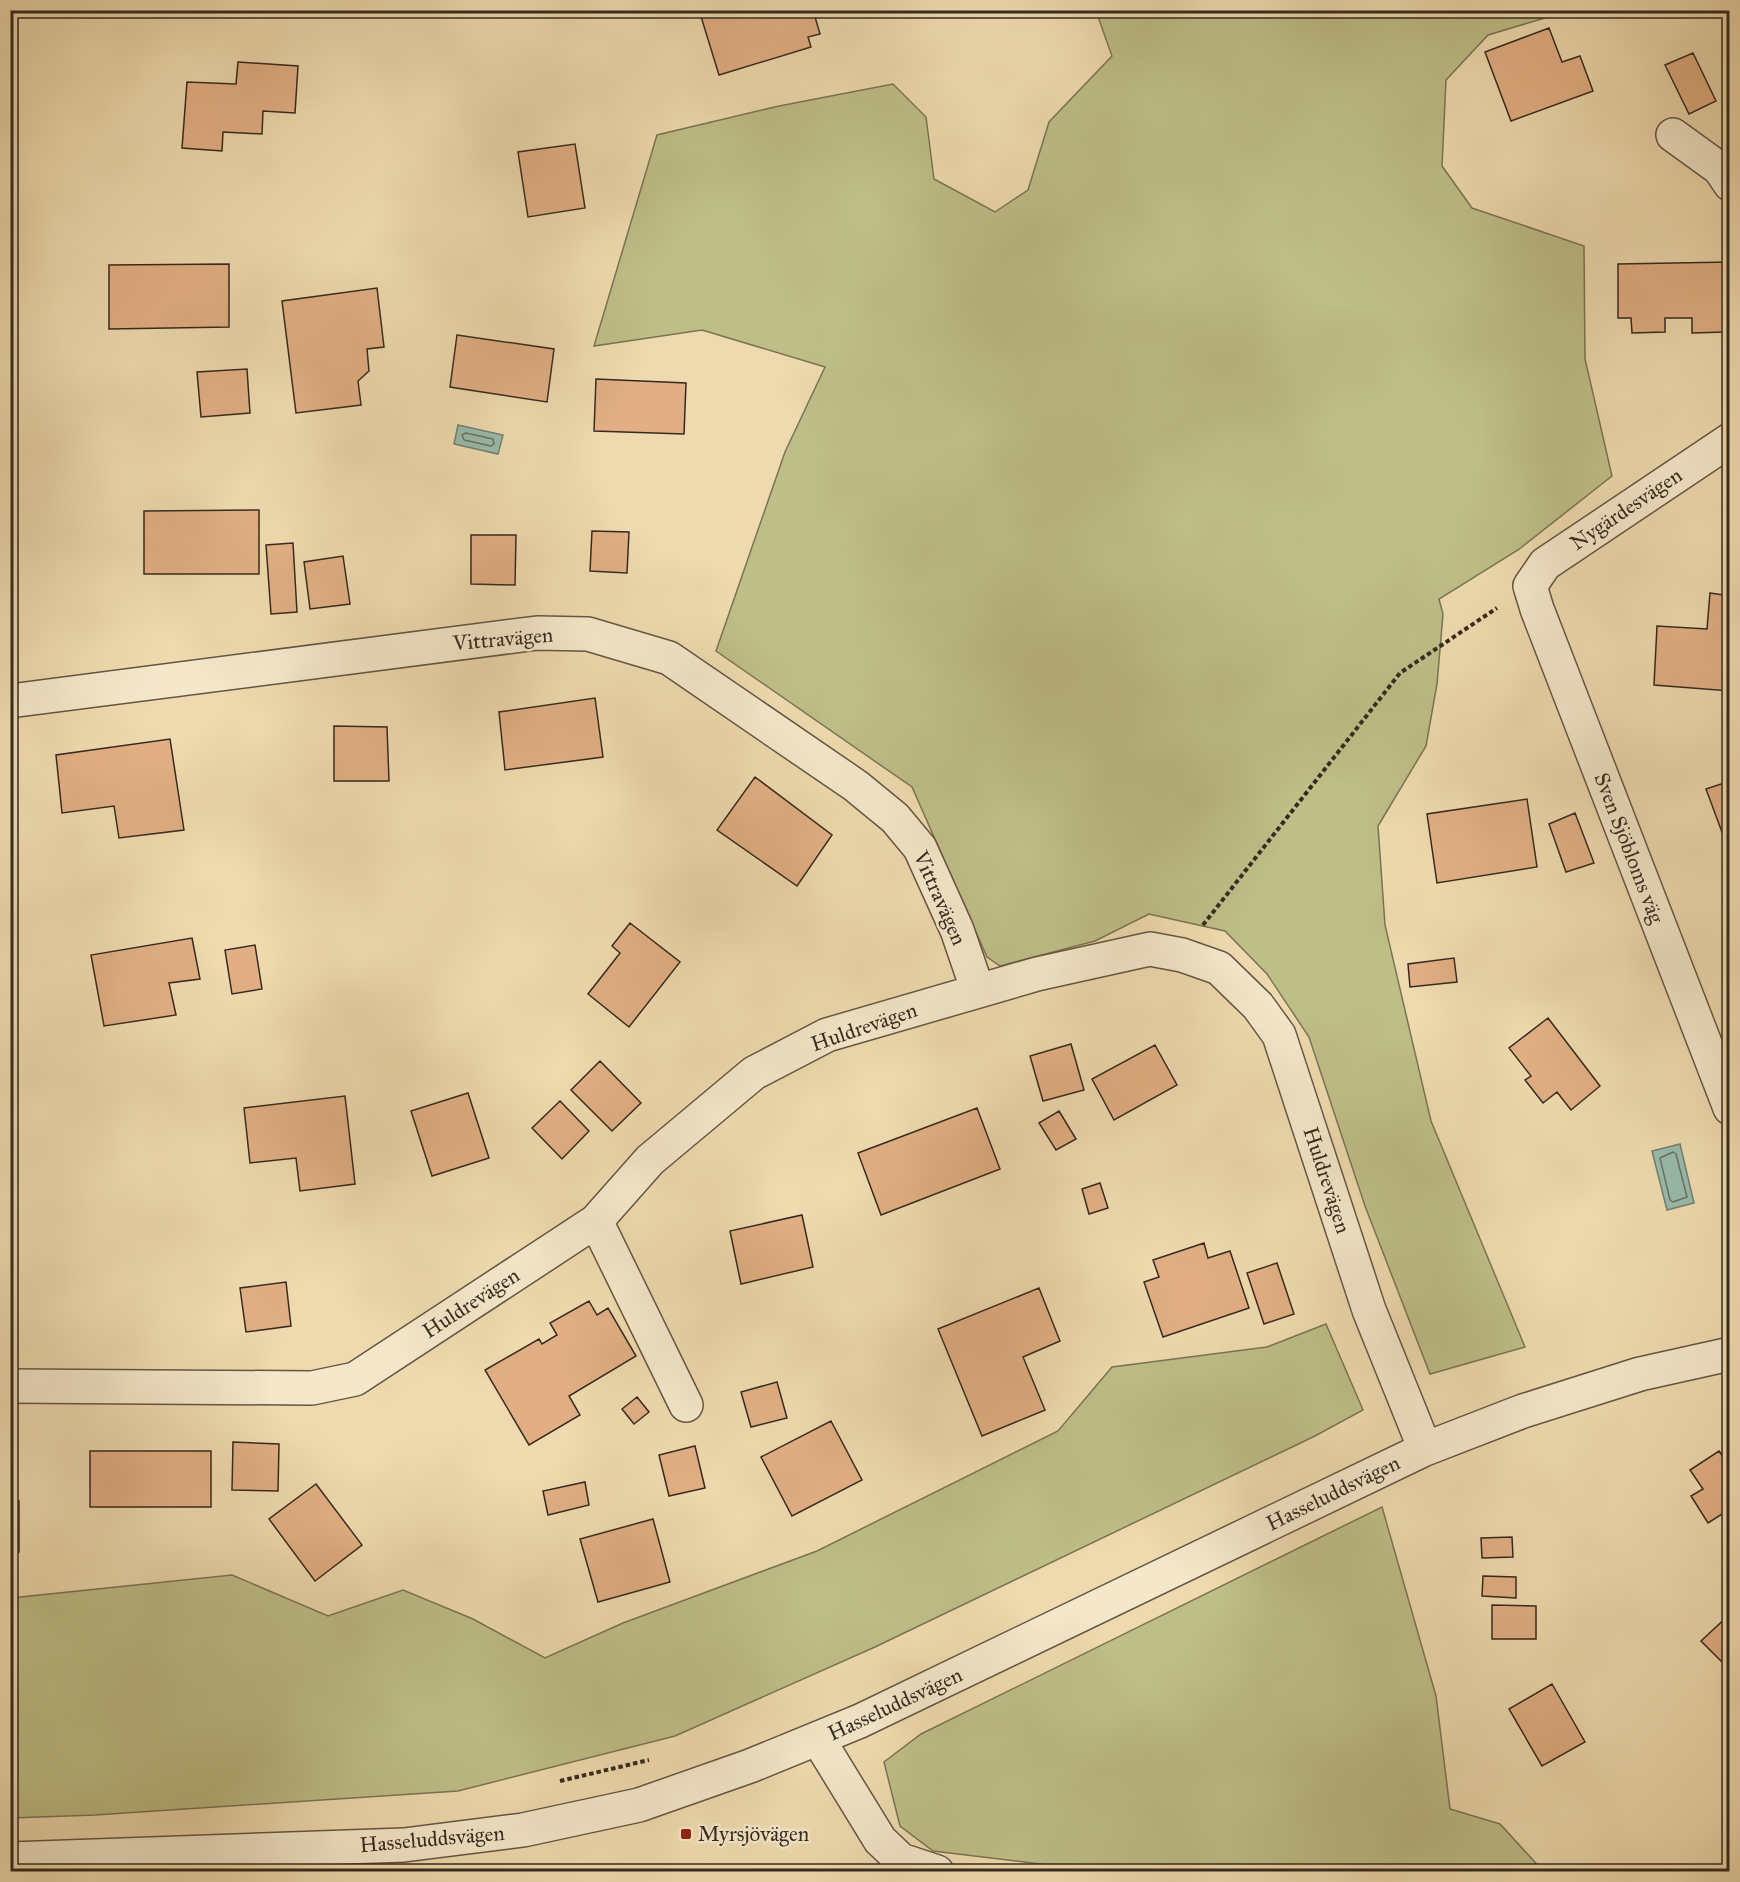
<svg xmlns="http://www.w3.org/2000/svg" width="1740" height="1882" viewBox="0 0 1740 1882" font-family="'IM FELL Great Primer',serif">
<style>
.green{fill:#bebe87;stroke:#7a7454;stroke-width:1.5}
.water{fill:#9ba;stroke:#718173;stroke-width:1.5}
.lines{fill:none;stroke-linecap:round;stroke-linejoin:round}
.shore{stroke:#687265;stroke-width:1.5}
.building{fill:#e1af83;stroke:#362a20;stroke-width:1.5}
.minor-casing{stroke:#645644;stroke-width:36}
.path{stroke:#362a20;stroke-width:4;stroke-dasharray:4.5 3;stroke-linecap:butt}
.minor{stroke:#f4e7ca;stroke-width:33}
.poi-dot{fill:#8f2418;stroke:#f4e7ca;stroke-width:2}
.labels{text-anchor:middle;stroke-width:5;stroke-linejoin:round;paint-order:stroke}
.street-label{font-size:21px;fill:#362a20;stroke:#f4e7ca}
.poi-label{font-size:21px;fill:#362a20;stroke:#f4e7ca;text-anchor:start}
</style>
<rect width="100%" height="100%" fill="#eedaae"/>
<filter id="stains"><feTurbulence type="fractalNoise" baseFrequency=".00333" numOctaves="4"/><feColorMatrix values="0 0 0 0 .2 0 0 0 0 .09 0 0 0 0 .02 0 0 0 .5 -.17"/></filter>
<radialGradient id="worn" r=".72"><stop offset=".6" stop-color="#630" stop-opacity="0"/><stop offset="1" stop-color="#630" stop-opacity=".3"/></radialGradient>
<path class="green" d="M 1096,11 L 1553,11 L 1555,15 L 1488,35 L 1446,80 L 1442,166 L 1472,208 L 1584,246 L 1585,359 L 1612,476 L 1518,550 L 1439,599 L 1443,614 L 1437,684 L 1426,746 L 1378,826 L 1385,925 L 1431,1121 L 1525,1347 L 1430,1374 L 1365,1206 L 1309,1037 L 1267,974 L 1225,931 L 1149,914 L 1095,941 L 1000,966 L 987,957 L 912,787 L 716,651 L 785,452 L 825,367 L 702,330 L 594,346 L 657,135 L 779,106 L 893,84 L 926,117 L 934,179 L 995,212 L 1028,190 L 1049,122 L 1112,56 Z
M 1326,1324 L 1363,1410 L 1315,1436 L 875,1647 L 675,1736 L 458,1791 L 95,1815 L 11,1818 L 11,1598 L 232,1575 L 328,1616 L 403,1590 L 473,1619 L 545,1658 L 623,1623 L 817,1551 L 1058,1431 L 1112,1367 L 1267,1347 Z
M 1382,1507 L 1436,1696 L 1450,1809 L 1500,1824 L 1543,1871 L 1106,1872 L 933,1851 L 900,1826 L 884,1762 L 921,1734 Z"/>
<path class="water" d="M 458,425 L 503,435 L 498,454 L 454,444 Z
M 1680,1144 L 1694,1203 L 1667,1210 L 1652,1151 Z"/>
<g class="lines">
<path class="shore" d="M 466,433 L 493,439 L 494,444 L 491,446 L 464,440 L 462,435 Z
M 1673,1152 L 1676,1154 L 1687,1197 L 1673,1202 L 1670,1200 L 1660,1158 Z"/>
</g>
<path class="building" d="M 699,10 L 813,10 L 820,34 L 808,37 L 811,47 L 719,75 Z
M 1549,28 L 1562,62 L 1580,56 L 1593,91 L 1511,121 L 1485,52 Z
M 1693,53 L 1716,101 L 1689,114 L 1665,65 Z
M 238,62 L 298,66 L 295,113 L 263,111 L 262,134 L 223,132 L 222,151 L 182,148 L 187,82 L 236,84 Z
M 575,144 L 585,208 L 528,217 L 518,152 Z
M 1730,262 L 1730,317 L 1725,317 L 1725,332 L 1692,333 L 1692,318 L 1665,318 L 1665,332 L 1632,333 L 1631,318 L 1618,318 L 1618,264 Z
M 229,264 L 229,327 L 109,329 L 109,265 Z
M 377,288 L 384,347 L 367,349 L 369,371 L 358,381 L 361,405 L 296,413 L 282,301 Z
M 457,335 L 554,349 L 547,402 L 450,387 Z
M 247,369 L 250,413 L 201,417 L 197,372 Z
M 596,379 L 686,383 L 684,434 L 594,431 Z
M 259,510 L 259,574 L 144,574 L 144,511 Z
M 592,531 L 629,532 L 627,573 L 590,571 Z
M 471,535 L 516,535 L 515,585 L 471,584 Z
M 293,543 L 297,612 L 271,614 L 266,545 Z
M 343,556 L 350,604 L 310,609 L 304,562 Z
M 1710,593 L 1730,596 L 1730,691 L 1654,685 L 1657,626 L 1707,629 Z
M 595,698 L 603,757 L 505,770 L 499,712 Z
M 334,726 L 387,727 L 389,781 L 334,781 Z
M 170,739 L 184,830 L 119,838 L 114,806 L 62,813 L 56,755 Z
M 755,777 L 832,835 L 797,886 L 717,830 Z
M 1730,781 L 1730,841 L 1726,843 L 1706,789 Z
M 1527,799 L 1537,867 L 1437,883 L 1427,814 Z
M 1575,813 L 1594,863 L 1566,872 L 1549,824 Z
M 630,923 L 680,962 L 629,1027 L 588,994 L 620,953 L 612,946 Z
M 192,938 L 200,979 L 169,983 L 176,1015 L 104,1026 L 91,955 Z
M 255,945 L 262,989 L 232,994 L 225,950 Z
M 1454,958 L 1457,982 L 1410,987 L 1408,964 Z
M 1548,1018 L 1600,1086 L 1571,1110 L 1557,1092 L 1543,1103 L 1525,1080 L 1531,1076 L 1509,1048 Z
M 1071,1044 L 1084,1090 L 1043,1101 L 1030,1056 Z
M 1155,1045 L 1177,1085 L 1114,1120 L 1092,1079 Z
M 600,1061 L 641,1103 L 612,1131 L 571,1090 Z
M 468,1093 L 489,1158 L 432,1176 L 411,1111 Z
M 345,1096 L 355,1184 L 300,1191 L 296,1158 L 250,1163 L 244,1108 Z
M 560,1101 L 589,1131 L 562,1159 L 532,1128 Z
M 977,1108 L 1000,1169 L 881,1215 L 858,1153 Z
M 1059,1111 L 1076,1139 L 1056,1150 L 1039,1123 Z
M 1100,1183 L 1108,1208 L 1089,1214 L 1082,1189 Z
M 802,1215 L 813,1267 L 741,1284 L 730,1231 Z
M 1204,1243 L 1208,1258 L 1230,1251 L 1249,1308 L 1163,1337 L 1144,1282 L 1159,1277 L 1153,1260 Z
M 1277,1263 L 1294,1314 L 1264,1324 L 1247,1273 Z
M 286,1282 L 291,1326 L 246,1332 L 240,1288 Z
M 1039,1288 L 1060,1341 L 1023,1357 L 1045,1410 L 982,1436 L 938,1329 Z
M 589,1301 L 597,1315 L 608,1308 L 636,1356 L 569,1396 L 580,1415 L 529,1445 L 485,1370 L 539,1339 L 542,1344 L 557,1335 L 550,1323 Z
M 777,1382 L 787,1418 L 751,1427 L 741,1392 Z
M 637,1397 L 649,1412 L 634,1424 L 622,1409 Z
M 831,1421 L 862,1480 L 792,1516 L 761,1457 Z
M 233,1442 L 279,1444 L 278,1491 L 232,1490 Z
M 695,1446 L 705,1488 L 669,1496 L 659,1455 Z
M 90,1451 L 211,1451 L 211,1507 L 90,1507 Z
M 1719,1451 L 1730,1467 L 1730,1509 L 1708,1523 L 1691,1496 L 1703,1489 L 1690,1470 Z
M 585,1482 L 589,1505 L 548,1515 L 543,1491 Z
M 316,1484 L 362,1545 L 315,1581 L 269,1519 Z
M 10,1501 L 19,1501 L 19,1552 L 10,1553 Z
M 653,1519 L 670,1582 L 598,1602 L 580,1539 Z
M 1512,1537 L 1513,1557 L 1482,1558 L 1481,1538 Z
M 1483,1576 L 1516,1577 L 1516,1598 L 1482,1596 Z
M 1492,1605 L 1536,1606 L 1536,1639 L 1492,1639 Z
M 1730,1614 L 1730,1670 L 1701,1641 Z
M 1552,1684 L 1585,1742 L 1542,1766 L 1509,1709 Z"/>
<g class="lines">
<defs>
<path id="minor" d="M 1673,135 L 1720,169 L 1730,184
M 1730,440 L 1545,564 L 1530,586 L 1537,609 L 1730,1108
M 10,701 L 537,633 L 588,634 L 669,658 L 856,786 L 895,818 L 920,848 L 957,930 L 978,991
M 596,1221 L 686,1405
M 10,1386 L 312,1388 L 355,1379 L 596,1221 L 650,1160 L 754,1073 L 827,1035 L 1037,974 L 1150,949 L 1182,955 L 1219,968 L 1258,1006 L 1279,1035 L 1369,1310 L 1425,1449
M 818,1739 L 880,1840 L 901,1860 L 937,1872
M 10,1859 L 404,1845 L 523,1830 L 639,1805 L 750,1766 L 860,1721 L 1425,1449 L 1523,1411 L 1640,1374 L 1730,1354"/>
</defs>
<use href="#minor" class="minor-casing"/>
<path class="path" d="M 1203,925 L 1400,673 L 1497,608
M 560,1781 L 649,1760"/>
<use href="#minor" class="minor"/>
</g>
<rect class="poi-dot" x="680" y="1828" width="12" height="12" rx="3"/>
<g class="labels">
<g class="street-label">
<text transform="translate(1626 509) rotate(-34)" y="7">Nygärdesvägen</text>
<text transform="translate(503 639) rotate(-5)" y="7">Vittravägen</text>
<text transform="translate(1629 848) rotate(69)" y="7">Sven Sjöbloms väg</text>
<text transform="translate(940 898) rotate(66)" y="7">Vittravägen</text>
<text transform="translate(864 1027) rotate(-19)" y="7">Huldrevägen</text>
<text transform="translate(1327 1180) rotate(72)" y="7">Huldrevägen</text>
<text transform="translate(471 1303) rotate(-33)" y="7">Huldrevägen</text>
<text transform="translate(1333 1493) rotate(-26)" y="7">Hasseluddsvägen</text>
<text transform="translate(895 1704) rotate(-25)" y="7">Hasseluddsvägen</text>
<text transform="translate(432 1839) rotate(-5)" y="7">Hasseluddsvägen</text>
</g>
<g class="poi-label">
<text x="698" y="1841">Myrsjövägen</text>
</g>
</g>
<rect width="1740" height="1882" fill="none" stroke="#eedaae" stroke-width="36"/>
<rect x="12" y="12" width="1716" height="1858" fill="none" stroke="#362a20" stroke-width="3"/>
<rect x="18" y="18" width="1704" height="1846" fill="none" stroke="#362a20" stroke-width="1.5"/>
<rect width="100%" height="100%" filter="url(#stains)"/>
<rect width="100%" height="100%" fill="url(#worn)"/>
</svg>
